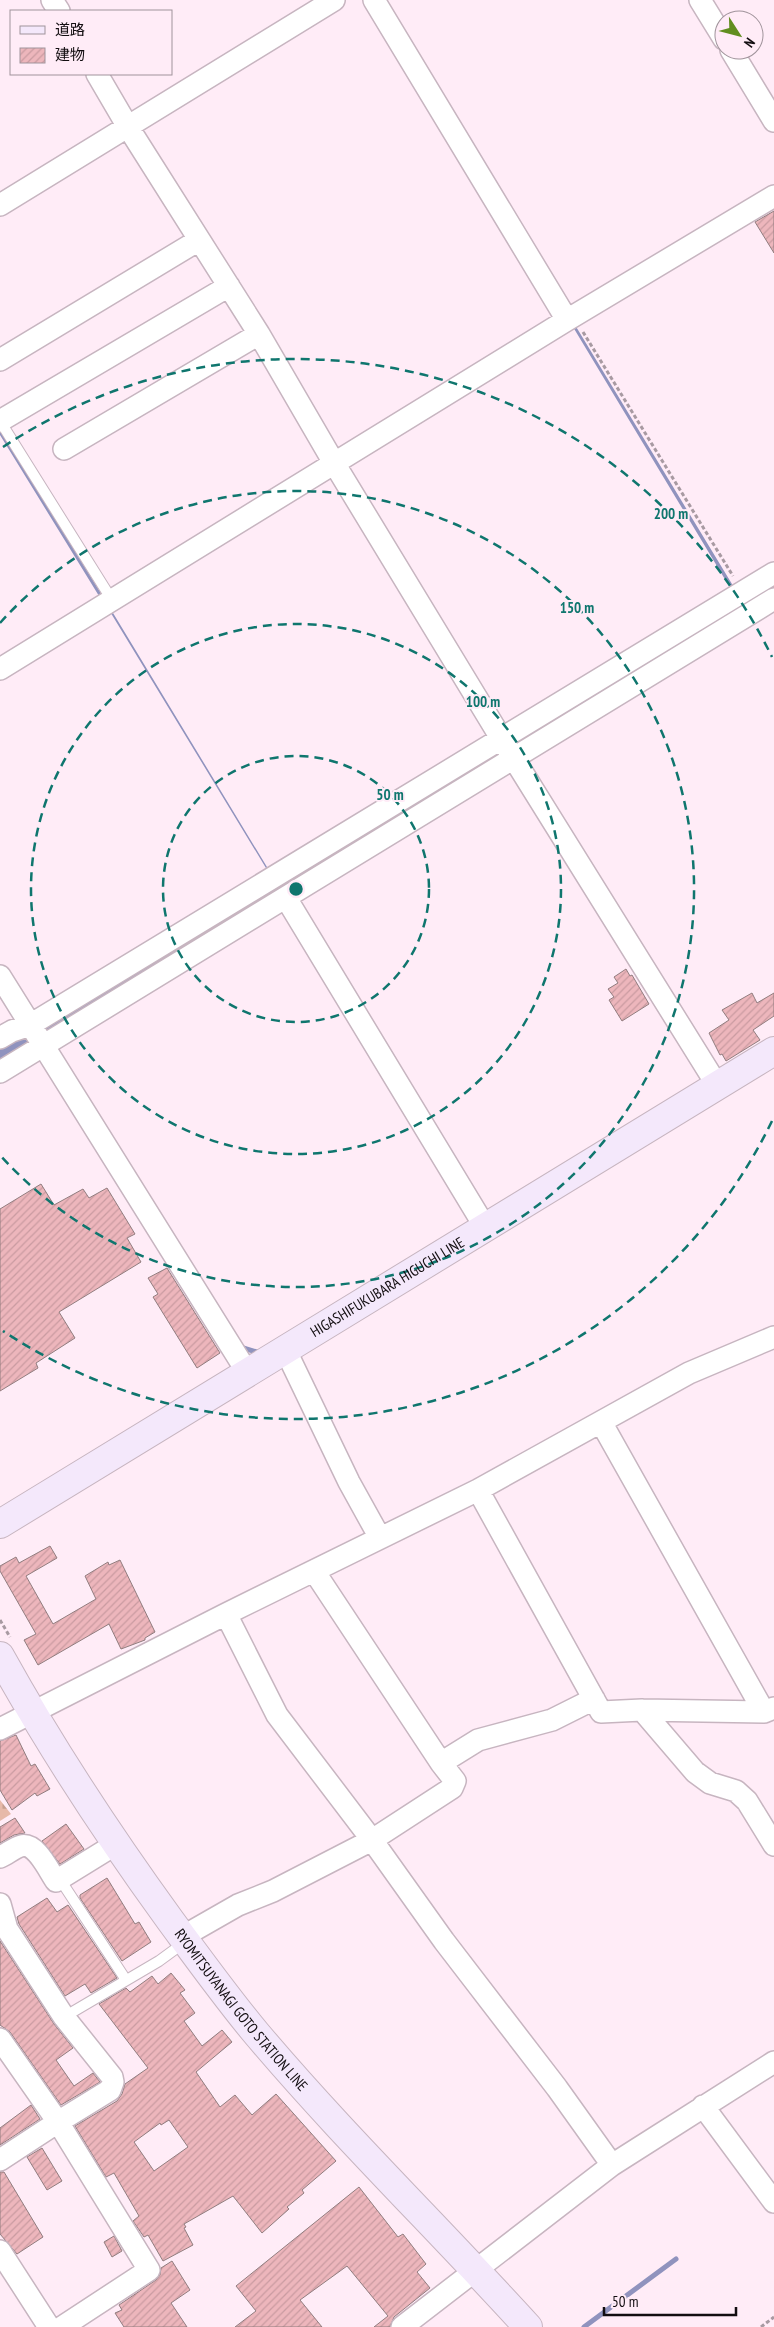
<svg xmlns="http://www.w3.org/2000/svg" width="774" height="2327" viewBox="0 0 774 2327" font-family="'PT Sans Narrow','Noto Sans JP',sans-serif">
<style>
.cemetery{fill:url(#cemetery-stones)}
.water{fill:#9093be}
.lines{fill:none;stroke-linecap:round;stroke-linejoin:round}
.stream{stroke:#9093be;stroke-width:5}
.river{stroke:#9093be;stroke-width:31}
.building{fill:url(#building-hatch);stroke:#917d7f;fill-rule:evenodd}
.lane-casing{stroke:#c7b5c0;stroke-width:12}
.street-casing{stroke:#c7b5c0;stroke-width:24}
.secondary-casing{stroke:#c7b5c0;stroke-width:30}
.path{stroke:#a89aa2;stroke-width:3;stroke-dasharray:4 2.5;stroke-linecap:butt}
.lane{stroke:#fff;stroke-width:10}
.street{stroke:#fff;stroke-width:21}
.secondary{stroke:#f4e8fb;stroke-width:28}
.ring{fill:none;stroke:#0f766e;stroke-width:2.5;stroke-dasharray:9 6}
.labels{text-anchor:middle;stroke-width:4;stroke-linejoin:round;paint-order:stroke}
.street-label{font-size:15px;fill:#120d10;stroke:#ffecf7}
.centre{fill:#0f766e;stroke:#ffecf7;stroke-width:2.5}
.ring-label{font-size:15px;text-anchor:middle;font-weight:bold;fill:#0f766e;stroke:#ffecf7;stroke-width:4;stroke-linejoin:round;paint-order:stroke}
</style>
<defs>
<pattern id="cemetery-stones" width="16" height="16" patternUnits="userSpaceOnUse" patternTransform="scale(1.25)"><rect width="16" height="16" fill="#e7b9a9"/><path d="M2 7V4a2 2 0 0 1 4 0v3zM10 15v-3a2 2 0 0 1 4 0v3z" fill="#c59e90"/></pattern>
<pattern id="building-hatch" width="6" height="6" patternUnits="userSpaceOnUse" patternTransform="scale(1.25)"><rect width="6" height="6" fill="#edb6bc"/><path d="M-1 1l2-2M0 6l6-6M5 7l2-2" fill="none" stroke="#ca9ba1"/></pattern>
</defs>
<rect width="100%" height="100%" fill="#ffecf7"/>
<path class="cemetery" d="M 0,1800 L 11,1814 L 0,1821 Z"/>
<path class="water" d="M 575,325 L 735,589 L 732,591 L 573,327 Z
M 0,429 L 102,595 L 99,596 L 0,435 Z
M 110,608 L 270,872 L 269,873 L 109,610 Z"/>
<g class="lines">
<path class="stream" d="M 240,1347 L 260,1353
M 584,2327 L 676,2259"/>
<path class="river" d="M 0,1058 L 502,750"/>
</g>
<path class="building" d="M 774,211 L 774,253 L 755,222 Z
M 626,969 L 630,976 L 632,975 L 649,1004 L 622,1021 L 609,1000 L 614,997 L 608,989 L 618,983 L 614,977 Z
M 752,993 L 757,1003 L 774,993 L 774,1016 L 753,1030 L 760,1040 L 726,1061 L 722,1054 L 720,1055 L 709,1033 L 729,1020 L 722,1010 Z
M 41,1184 L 54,1205 L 83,1189 L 89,1198 L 107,1188 L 135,1234 L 127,1238 L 141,1262 L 59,1312 L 75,1338 L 36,1363 L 38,1368 L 0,1391 L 0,1209 Z
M 167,1268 L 220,1353 L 197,1368 L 153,1297 L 158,1294 L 148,1278 Z
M 50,1546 L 57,1558 L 26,1576 L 53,1624 L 96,1599 L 85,1576 L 108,1562 L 109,1565 L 120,1560 L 155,1632 L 145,1638 L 145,1640 L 121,1649 L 109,1624 L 38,1665 L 24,1640 L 36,1634 L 0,1571 L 0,1566 L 16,1557 L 19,1563 Z
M 16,1735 L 31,1766 L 35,1764 L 50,1789 L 37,1796 L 35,1793 L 12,1810 L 0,1790 L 0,1741 Z
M 15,1818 L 25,1833 L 14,1835 L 0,1843 L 0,1827 Z
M 66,1824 L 84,1849 L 60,1864 L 42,1841 Z
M 107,1878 L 135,1924 L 139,1922 L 151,1942 L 122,1961 L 80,1898 L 80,1895 Z
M 47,1898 L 57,1912 L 68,1905 L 117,1978 L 91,1993 L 85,1984 L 65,1996 L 19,1924 L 17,1917 Z
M 0,1941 L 54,2024 L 73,2048 L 56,2060 L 74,2086 L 93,2073 L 100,2082 L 61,2105 L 10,2032 L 0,2025 Z
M 171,1973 L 185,1990 L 180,1993 L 195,2013 L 184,2021 L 202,2046 L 222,2030 L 232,2042 L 196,2072 L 220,2107 L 235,2095 L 252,2115 L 276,2094 L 336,2161 L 302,2190 L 304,2193 L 287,2207 L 289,2209 L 262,2233 L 233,2196 L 184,2224 L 186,2227 L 184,2228 L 193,2245 L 163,2261 L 148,2235 L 144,2237 L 133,2221 L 139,2216 L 114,2173 L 106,2177 L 75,2126 L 117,2101 L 122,2094 L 125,2084 L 148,2068 L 99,2004 L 126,1988 L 130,1992 L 152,1976 L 158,1984 ZM 169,2120 L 188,2147 L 154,2171 L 134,2142 L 160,2123 L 161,2125 Z
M 31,2105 L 40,2119 L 0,2145 L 0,2128 Z
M 42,2148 L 62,2181 L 47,2190 L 27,2157 Z
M 0,2172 L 4,2172 L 43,2237 L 17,2254 L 0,2234 Z
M 359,2187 L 398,2237 L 403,2234 L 426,2264 L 417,2272 L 430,2288 L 394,2317 L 390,2327 L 374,2327 L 388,2316 L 347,2266 L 300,2300 L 322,2327 L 235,2327 L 256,2311 L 236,2286 Z
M 114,2236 L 122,2251 L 112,2257 L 104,2242 Z
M 172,2261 L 190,2290 L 171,2303 L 187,2327 L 124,2327 L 115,2313 L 122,2310 L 119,2305 L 156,2280 L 160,2275 L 161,2268 Z"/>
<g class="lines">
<defs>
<path id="lane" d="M 0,421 L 112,600
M 61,1877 L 65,1887 L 126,1980
M 64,2017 L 159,1961 L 185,1942"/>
<path id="street" d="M 52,0 L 59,11
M 374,0 L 567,320
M 700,0 L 724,39
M 731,50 L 774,121
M 97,74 L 128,127 L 259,334 L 334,463 L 501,738 L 717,1085
M 0,205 L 334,0
M 0,360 L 199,240
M 0,421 L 229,286
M 64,449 L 259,334
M 0,669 L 567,320 L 774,196
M 286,898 L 485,1227
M 0,976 L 247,1372
M 0,1038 L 12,1031 L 30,1025 L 774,573
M 0,1072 L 774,599
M 285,1349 L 349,1482 L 380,1538
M 601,1422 L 764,1712
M 478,1490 L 601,1712 L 642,1710 L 764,1712 L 774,1708
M 226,1614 L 277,1715 L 372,1840 L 444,1941 L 557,2088 L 612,2165
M 642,1710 L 695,1772 L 710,1783 L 736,1791 L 747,1801 L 774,1845
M 0,1729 L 226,1614 L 478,1490 L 689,1373 L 774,1337
M 441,1763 L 478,1740 L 552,1720 L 594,1699
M 0,1857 C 7,1854 14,1848 21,1846 C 36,1842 49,1871 56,1881 L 116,1844
M 0,1904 L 7,1929 L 64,2017 L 112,2077 L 113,2082 L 110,2090 L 58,2122 L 149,2270 L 62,2327
M 182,1937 L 238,1905 L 273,1891 L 372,1840 L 452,1788 L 455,1781 L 441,1763 L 314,1571
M 0,2039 L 58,2122 L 0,2160
M 703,2106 L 774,2202
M 0,2251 L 49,2327
M 402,2327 L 612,2165 L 774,2062"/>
<g id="secondary">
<path id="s1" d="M 0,1524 L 774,1051"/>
<path id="s2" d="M 0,1656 C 51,1748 109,1836 170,1920 C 198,1958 226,1997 256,2033 C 342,2135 438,2228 528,2327"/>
</g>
</defs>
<use href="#lane" class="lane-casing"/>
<use href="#street" class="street-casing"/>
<use href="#secondary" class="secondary-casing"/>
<path class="path" d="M 583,332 L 733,576
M 0,1620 L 10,1637
M 761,2327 L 774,2317"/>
<use href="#lane" class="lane"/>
<use href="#street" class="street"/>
<use href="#secondary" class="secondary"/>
</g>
<g class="ring">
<circle cx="296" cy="889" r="133"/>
<circle cx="296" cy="889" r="265"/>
<path d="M0 623A398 398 0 1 1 0 1155"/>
<path d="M772 1121A530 530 0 0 1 3 1331M3 447A530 530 0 0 1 772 657"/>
</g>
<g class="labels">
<g class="street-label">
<text dy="5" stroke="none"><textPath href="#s1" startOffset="454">HIGASHIFUKUBARA HIGUCHI LINE</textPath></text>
<text dy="5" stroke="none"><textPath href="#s2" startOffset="429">RYOMITSUYANAGI GOTO STATION LINE</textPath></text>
</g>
</g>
<circle cx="296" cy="889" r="8" class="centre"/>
<g class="ring-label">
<text x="671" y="519">200 m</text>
<text x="577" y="613">150 m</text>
<text x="483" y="707">100 m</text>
<text x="390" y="800">50 m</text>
</g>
<rect x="10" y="10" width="162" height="65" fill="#ffecf7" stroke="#a0939b"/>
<rect x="20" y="26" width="25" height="8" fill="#f4e8fb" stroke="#a0939b"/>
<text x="55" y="35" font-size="15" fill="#120d10">道路</text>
<rect x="20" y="48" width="25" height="15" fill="url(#building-hatch)" stroke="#a0939b"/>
<text x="55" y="60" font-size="15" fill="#120d10">建物</text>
<g transform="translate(739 35) rotate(126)"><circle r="24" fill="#ffecf7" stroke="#a0939b"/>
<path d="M0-4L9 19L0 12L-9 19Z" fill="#618e1f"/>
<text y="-8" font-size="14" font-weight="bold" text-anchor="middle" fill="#120d10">N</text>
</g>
<path d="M604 2307v8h132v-8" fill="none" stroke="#120d10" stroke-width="2.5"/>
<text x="612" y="2307" font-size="15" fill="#120d10" stroke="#ffecf7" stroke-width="4" paint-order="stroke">50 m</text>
</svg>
